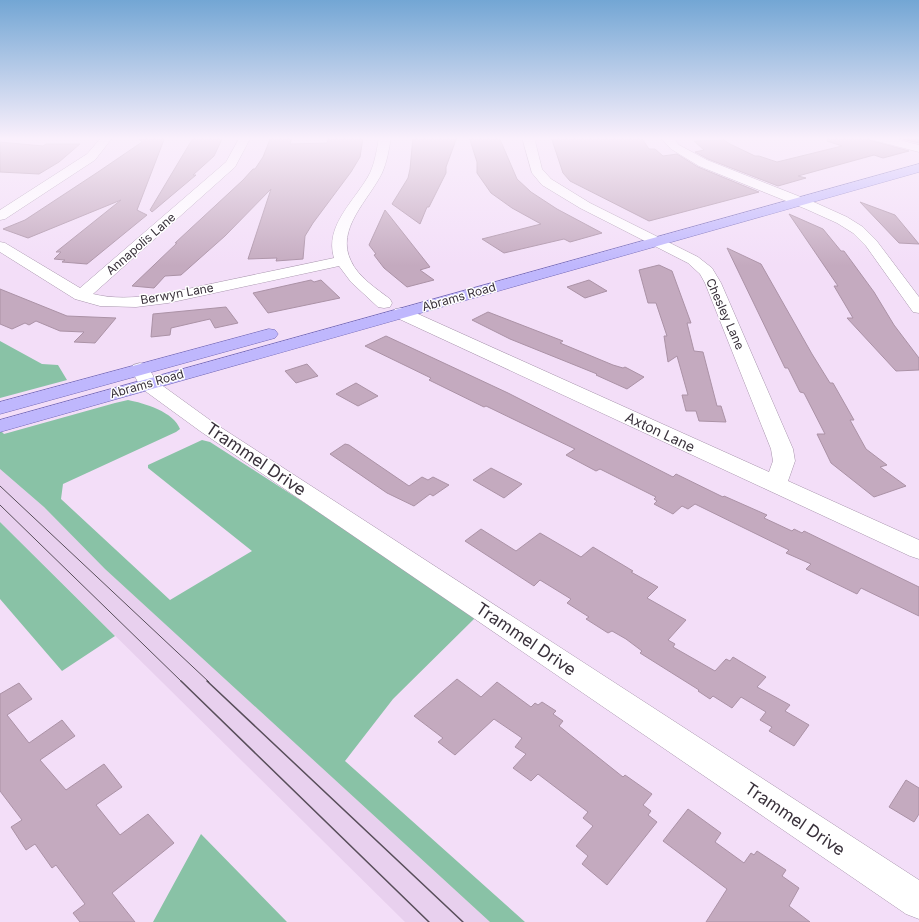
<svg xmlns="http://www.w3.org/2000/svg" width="919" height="922" viewBox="0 0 919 922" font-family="Inter,sans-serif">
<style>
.built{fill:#e8d0ee}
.green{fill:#89c2a6}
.building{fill:#c4aabf;stroke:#ab92a6}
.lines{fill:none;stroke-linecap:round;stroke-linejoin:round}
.minor-casing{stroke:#a895ad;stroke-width:1}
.major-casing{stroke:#7469b8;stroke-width:1}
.minor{fill:#fff;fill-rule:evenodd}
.major{fill:#bfb7fd;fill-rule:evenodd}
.tram-far1{stroke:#584e5a;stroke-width:1}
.tram{stroke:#584e5a;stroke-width:1.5}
.labels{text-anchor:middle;stroke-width:3;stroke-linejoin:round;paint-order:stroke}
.far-street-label{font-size:12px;fill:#39313b;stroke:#fff}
.street-label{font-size:14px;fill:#39313b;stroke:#fff}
.near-street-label{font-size:17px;fill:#39313b;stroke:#fff}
</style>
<rect width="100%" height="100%" fill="#f3def8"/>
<path class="built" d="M 0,469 L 44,507 L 105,569 L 490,922 L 405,922 L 0,522 Z"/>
<path class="green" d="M 0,341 L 42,364 L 58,365 L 67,380 L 0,398 Z
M 128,400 C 144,403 174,412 180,429 L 176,432 L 63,484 L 61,499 L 170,600 L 252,551 L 148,468 L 148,465 L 202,440 L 210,442 L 308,505 L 475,618 L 393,699 L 345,761 L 525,922 L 490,922 L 105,569 L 44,507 L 0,469 L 0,432 L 2,432 L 4,434 L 115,403 Z
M 0,522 L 115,636 L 62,671 L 0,599 Z
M 201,834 L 287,922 L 153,922 Z"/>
<path class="building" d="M 138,137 L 165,137 L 137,210 L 147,215 L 87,264 L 62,262 L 65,260 L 54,259 L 61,252 L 56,252 L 121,200 L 28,238 L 3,229 L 25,220 L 98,172 L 142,142 Z
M 223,137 L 214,156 L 193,175 L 196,175 L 152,212 L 150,210 L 193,138 Z
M 271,137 L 292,137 L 290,144 L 327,143 L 329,137 L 363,138 L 360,157 L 351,172 L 313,223 L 305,236 L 303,259 L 276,261 L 277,258 L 248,259 L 271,189 L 225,236 L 181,275 L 165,276 L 154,288 L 132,286 L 177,243 L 175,243 L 243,180 L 253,169 L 255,169 L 263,157 Z
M 413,137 L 457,137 L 446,167 L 446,173 L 429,207 L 427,207 L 420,224 L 392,204 L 408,178 L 410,169 Z
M 469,137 L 499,137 L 517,179 L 531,192 L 557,209 L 602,233 L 570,242 L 564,239 L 504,253 L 482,239 L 541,224 L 512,208 L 491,193 L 477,173 L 477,162 Z
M 551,137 L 641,137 L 649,149 L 655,149 L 663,156 L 677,154 L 698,167 L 759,192 L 649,221 L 570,181 L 563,173 Z
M 828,137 L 867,137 L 869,140 L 909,151 L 883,158 L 874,155 L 798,176 L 806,178 L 778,186 L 708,159 L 695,152 L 704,150 L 694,141 L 724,140 L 730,144 L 755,156 L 759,156 L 777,162 L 842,146 L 827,141 Z
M 895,137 L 919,137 L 919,143 Z
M 0,142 L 43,146 L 46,144 L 80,144 L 59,162 L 39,174 L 0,172 Z
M 860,202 L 895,215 L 919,244 L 899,243 Z
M 385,210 L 430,267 L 420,270 L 434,280 L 407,287 L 384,268 L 374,255 L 376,254 L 369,245 Z
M 789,214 L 823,229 L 841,251 L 844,251 L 874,292 L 894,325 L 919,358 L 919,370 L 896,371 L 847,318 L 853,318 L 834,286 L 838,286 Z
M 727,248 L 761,264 L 812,354 L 830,383 L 833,383 L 854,420 L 850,420 L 866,449 L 887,465 L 880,467 L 906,486 L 874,497 L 831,463 L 817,434 L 825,434 L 804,393 L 800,392 L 788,368 L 785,368 Z
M 659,265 L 672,271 L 691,323 L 687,323 L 694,351 L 703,352 L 717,406 L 721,406 L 726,422 L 699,421 L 696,411 L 686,411 L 682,395 L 688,395 L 677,356 L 668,362 L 664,336 L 667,336 L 656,303 L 648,303 L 639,270 Z
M 311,280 L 314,282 L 321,280 L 340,298 L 268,313 L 253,293 Z
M 589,280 L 607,291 L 585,298 L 567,287 Z
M 0,289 L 67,316 L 116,318 L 95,343 L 74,342 L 84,332 L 60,331 L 36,321 L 29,325 L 25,323 L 12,329 L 0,324 Z
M 226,307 L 238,323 L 215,328 L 210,319 L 171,328 L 170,335 L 151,337 L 153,314 Z
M 488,312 L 563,341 L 560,343 L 613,365 L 623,368 L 625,367 L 644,377 L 627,389 L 596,375 L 597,374 L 510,339 L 472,320 Z
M 386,336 L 508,393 L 673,477 L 676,474 L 723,497 L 724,496 L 767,515 L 764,518 L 792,531 L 794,529 L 802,533 L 804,531 L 919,587 L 919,616 L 861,588 L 857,594 L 806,569 L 811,564 L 786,553 L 789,550 L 695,504 L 688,509 L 682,506 L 673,514 L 654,504 L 657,501 L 654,499 L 656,497 L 600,469 L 596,471 L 566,455 L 575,449 L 486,406 L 484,407 L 429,380 L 431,378 L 365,346 Z
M 307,364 L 318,376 L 296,383 L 285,371 Z
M 356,383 L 378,396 L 358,406 L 336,394 Z
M 345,444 L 349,445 L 409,486 L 422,477 L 428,480 L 433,477 L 449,485 L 433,496 L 430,494 L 414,506 L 387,493 L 330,454 Z
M 491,468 L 522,484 L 504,498 L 473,480 Z
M 481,529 L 516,551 L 540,533 L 581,557 L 593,547 L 633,571 L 631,572 L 658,587 L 647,598 L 686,620 L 668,640 L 675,644 L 673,647 L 715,671 L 726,659 L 730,661 L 733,657 L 766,677 L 757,687 L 790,705 L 785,711 L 809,725 L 794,746 L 769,731 L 772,727 L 760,720 L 766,712 L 741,697 L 732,708 L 713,696 L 710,699 L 698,691 L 699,690 L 640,653 L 642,651 L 626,639 L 612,631 L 608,633 L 586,619 L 589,617 L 567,603 L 571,599 L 540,580 L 534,586 L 465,541 Z
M 457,679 L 481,697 L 497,682 L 531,707 L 535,703 L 538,705 L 542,702 L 556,711 L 553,714 L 563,721 L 559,726 L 623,777 L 625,775 L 652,794 L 643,805 L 651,811 L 648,815 L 657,822 L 607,885 L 582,864 L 588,856 L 576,846 L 593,826 L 583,818 L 588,812 L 538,774 L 531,781 L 513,768 L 526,754 L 515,747 L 522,738 L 494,719 L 455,755 L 438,742 L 443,738 L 414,716 Z
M 19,683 L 32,699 L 7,715 L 29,743 L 62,720 L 75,736 L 40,760 L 66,790 L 104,764 L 122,787 L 96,805 L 120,835 L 148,814 L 174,843 L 112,893 L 135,922 L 80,922 L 73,913 L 85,904 L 56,865 L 52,868 L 35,844 L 26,850 L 11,827 L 22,820 L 0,791 L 0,694 Z
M 906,780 L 919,788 L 919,814 L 914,822 L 889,807 Z
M 688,809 L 721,833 L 715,842 L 744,863 L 751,853 L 754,855 L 757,851 L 786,870 L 782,876 L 799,888 L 789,906 L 810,922 L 706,922 L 727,889 L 663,841 Z"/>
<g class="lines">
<defs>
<path id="minor" d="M 102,137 L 113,137 L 95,160 L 5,219 L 0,220 L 0,210 L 87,154 Z
M 240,137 L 251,137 L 235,167 L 93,294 C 132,304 181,290 220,282 C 258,274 296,266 334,258 C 324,225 356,200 370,173 C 375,162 377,149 379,137 L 391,137 C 389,149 387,162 382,173 C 369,200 335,229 351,261 C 358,277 377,289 390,299 L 392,303 L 390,307 L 384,308 L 378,307 L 351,282 L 339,266 L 168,303 L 136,307 L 100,306 L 75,299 L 0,252 L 0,242 L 5,243 L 80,288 L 226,162 Z
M 522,137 L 534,137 L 542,169 L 551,179 L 590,203 L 698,257 L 712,268 L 721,283 L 793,449 L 795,461 L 788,481 L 919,540 L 919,559 L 910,556 L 395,317 L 392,313 L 395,309 L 401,308 L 407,309 L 769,472 L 773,461 L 771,449 L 705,283 L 700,274 L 688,263 L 580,208 L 542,185 L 532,173 Z
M 660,137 L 672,137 L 679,145 L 707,160 L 816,203 L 847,217 L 863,227 L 876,240 L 919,297 L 919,313 L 913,312 L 866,246 L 853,233 L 837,223 L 806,209 L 699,166 L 671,149 Z
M 868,137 L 888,137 L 919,145 L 919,152 L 869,139 Z
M 140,363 L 147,365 L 156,381 L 214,423 L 919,880 L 919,919 L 906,914 L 200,431 L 141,388 L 131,369 L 133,365 Z"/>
<path id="major" d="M 919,164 L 919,172 L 0,432 L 0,420 Z
M 269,329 L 275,330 L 278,334 L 275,338 L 0,414 L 0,402 Z"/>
</defs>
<use href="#minor" class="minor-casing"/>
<use href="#major" class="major-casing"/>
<use href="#minor" class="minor"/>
<use href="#major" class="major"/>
<path class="tram-far1" d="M 0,486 L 209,682
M 0,505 L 182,682"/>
<path class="tram" d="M 181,681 L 429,922
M 207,681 L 463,922"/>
</g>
<linearGradient id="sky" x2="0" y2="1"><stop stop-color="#73a6d4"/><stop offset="0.52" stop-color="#faf0fc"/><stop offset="1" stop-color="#faf0fc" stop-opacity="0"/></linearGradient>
<rect width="919" height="266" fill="url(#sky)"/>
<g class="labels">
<g class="far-street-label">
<text transform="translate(141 244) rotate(-41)" y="4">Annapolis Lane</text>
<text transform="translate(177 294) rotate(-10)" y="4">Berwyn Lane</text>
<text transform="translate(459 297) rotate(-16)" y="4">Abrams Road</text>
<text transform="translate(725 314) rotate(66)" y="4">Chesley Lane</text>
<text transform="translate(147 384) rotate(-16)" y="4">Abrams Road</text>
</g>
<g class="street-label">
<text transform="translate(660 432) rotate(25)" y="5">Axton Lane</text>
</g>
<g class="near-street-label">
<text transform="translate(256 459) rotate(34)" y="6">Trammel Drive</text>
<text transform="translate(526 639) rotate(34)" y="6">Trammel Drive</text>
<text transform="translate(795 819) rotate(34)" y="6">Trammel Drive</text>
</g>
</g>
</svg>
